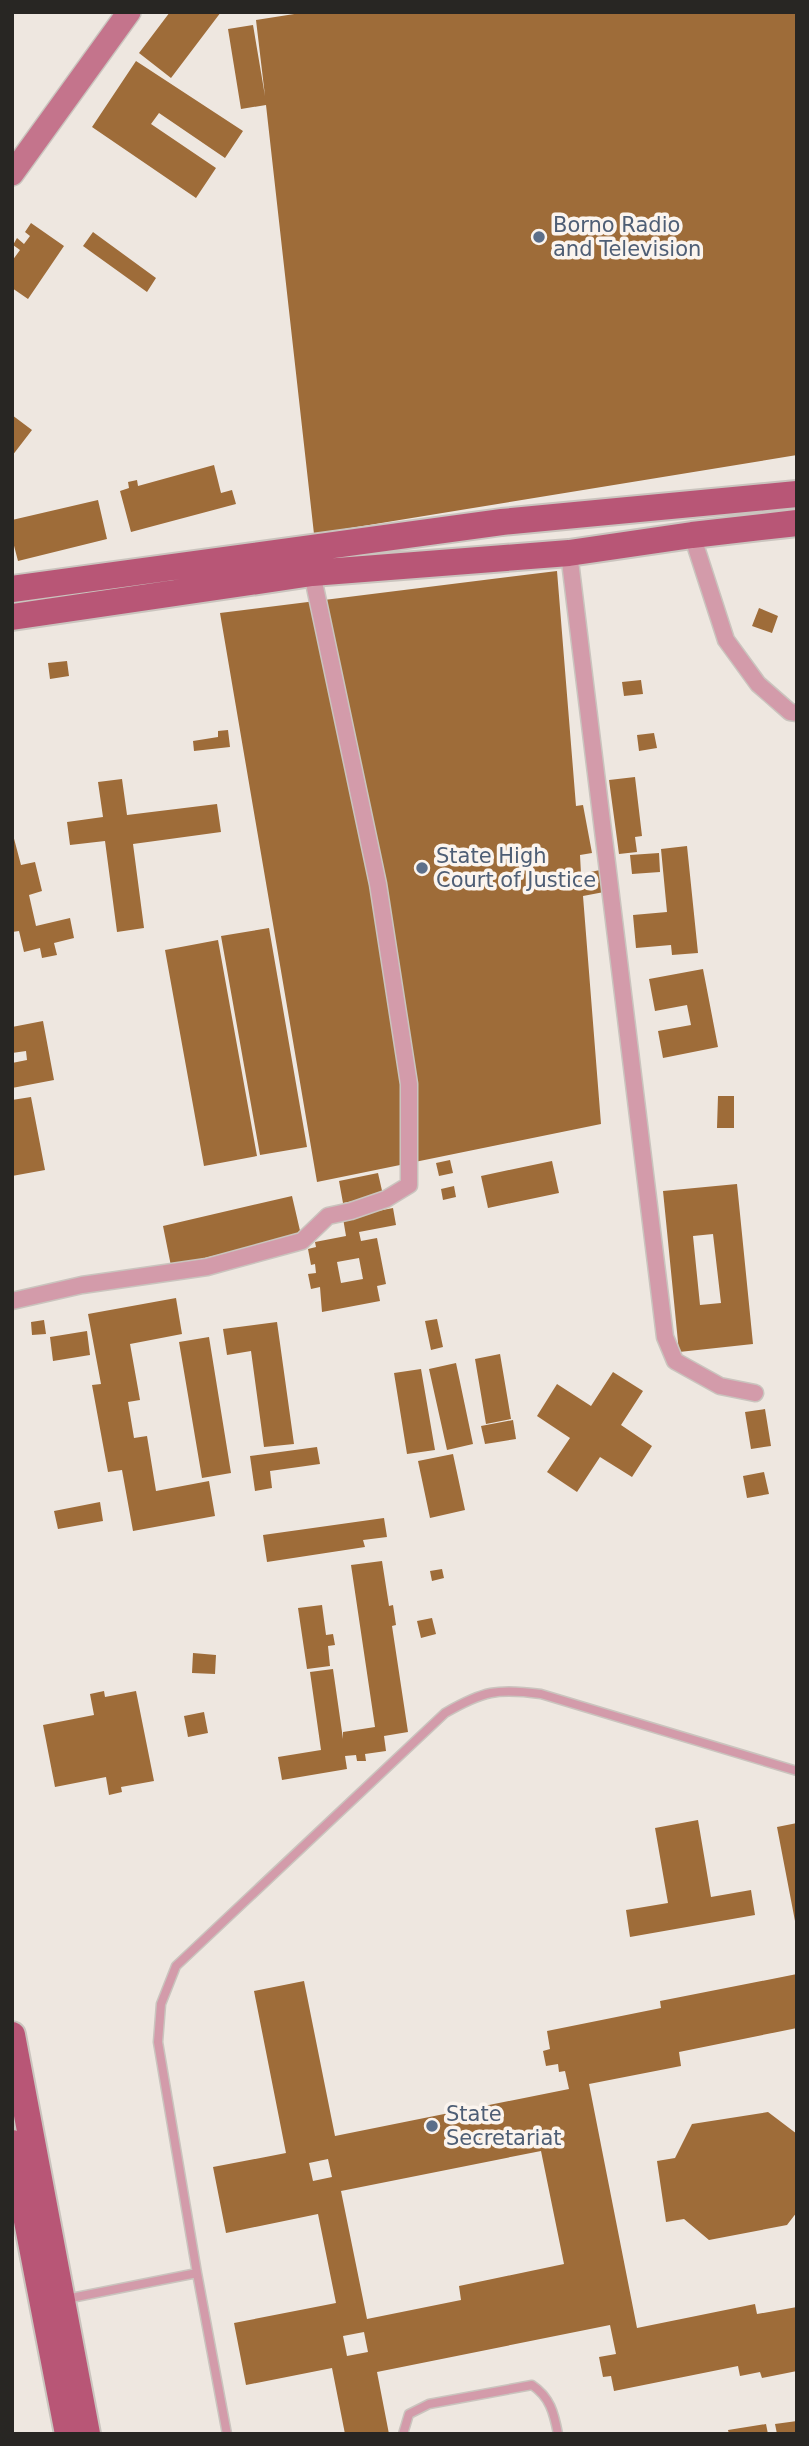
<svg xmlns="http://www.w3.org/2000/svg" width="809" height="2446" viewBox="0 0 809 2446" font-family="'DejaVu Sans',sans-serif">
<style>
.building{fill:#9e6c39;fill-rule:evenodd}
.lines{fill:none;stroke-linecap:round;stroke-linejoin:round}
.lane-casing{stroke:#cac4be;stroke-width:11}
.street-casing{stroke:#cac4be;stroke-width:19}
.secondary-casing{stroke:#cac4be;stroke-width:26}
.primary-casing{stroke:#cac4be;stroke-width:30}
.lane{stroke:#d39baa;stroke-width:8}
.street{stroke:#d39baa;stroke-width:16}
.secondary{stroke:#c4748c;stroke-width:23}
.primary{stroke:#b85676;stroke-width:26}
.service-dot{fill:#5c6f8a;stroke:#fbf4ee;stroke-width:2.5}
.labels{text-anchor:middle;stroke-width:7;stroke-linejoin:round;paint-order:stroke}
.service-label{font-size:21px;fill:#4e5e75;stroke:#fbf4ee;text-anchor:start}
</style>
<rect width="100%" height="100%" fill="#eee7e0"/>
<path class="building" d="M 170,12 L 221,12 L 171,78 L 139,53 Z
M 307,12 L 797,12 L 797,455 L 314,534 L 266,105 L 241,109 L 228,29 L 253,25 L 265,96 L 256,20 Z
M 136,61 L 243,131 L 225,158 L 159,113 L 151,124 L 216,168 L 196,198 L 92,127 Z
M 31,223 L 64,246 L 28,299 L 12,288 L 12,261 L 20,250 L 13,245 L 17,238 L 24,244 L 30,236 L 25,232 Z
M 93,232 L 156,278 L 147,292 L 83,246 Z
M 12,415 L 32,430 L 12,456 Z
M 214,465 L 221,493 L 232,490 L 236,504 L 131,532 L 120,491 L 129,488 L 128,482 L 137,480 L 138,486 Z
M 98,500 L 107,539 L 18,561 L 12,538 L 12,520 Z
M 557,571 L 576,806 L 583,805 L 592,853 L 580,855 L 581,874 L 600,870 L 604,892 L 583,896 L 601,1124 L 317,1182 L 220,613 Z
M 759,608 L 778,616 L 772,633 L 752,626 Z
M 67,661 L 69,676 L 50,679 L 48,663 Z
M 641,680 L 643,694 L 624,696 L 622,682 Z
M 228,730 L 230,747 L 194,751 L 193,741 L 218,737 L 218,731 Z
M 654,733 L 657,748 L 639,751 L 637,735 Z
M 635,777 L 642,836 L 635,837 L 637,852 L 619,854 L 609,780 Z
M 122,779 L 127,815 L 217,804 L 221,832 L 133,844 L 144,928 L 117,932 L 105,841 L 70,845 L 67,822 L 103,817 L 98,782 Z
M 12,831 L 21,865 L 35,862 L 42,891 L 29,895 L 36,926 L 70,918 L 74,938 L 54,943 L 57,955 L 42,958 L 40,948 L 24,952 L 19,931 L 12,932 Z
M 687,846 L 698,953 L 672,955 L 671,945 L 636,948 L 633,915 L 667,912 L 661,849 Z
M 659,853 L 660,872 L 632,874 L 630,855 Z
M 269,928 L 307,1147 L 260,1155 L 221,936 Z
M 218,940 L 257,1156 L 204,1166 L 165,950 Z
M 703,969 L 718,1047 L 663,1058 L 658,1031 L 691,1025 L 687,1005 L 655,1011 L 649,979 Z
M 43,1021 L 54,1080 L 12,1088 L 12,1063 L 27,1060 L 26,1051 L 12,1053 L 12,1027 Z
M 718,1096 L 734,1096 L 734,1128 L 717,1128 Z
M 31,1097 L 45,1170 L 12,1176 L 12,1100 Z
M 450,1160 L 453,1173 L 439,1176 L 436,1163 Z
M 552,1161 L 559,1193 L 488,1208 L 481,1176 Z
M 378,1173 L 383,1195 L 343,1203 L 339,1181 Z
M 737,1184 L 753,1344 L 679,1352 L 663,1191 ZM 713,1234 L 721,1303 L 700,1305 L 693,1236 Z
M 454,1186 L 456,1197 L 443,1200 L 441,1189 Z
M 292,1196 L 301,1235 L 171,1266 L 163,1226 Z
M 393,1208 L 396,1225 L 359,1232 L 361,1241 L 377,1238 L 386,1284 L 377,1286 L 380,1301 L 322,1312 L 320,1287 L 311,1289 L 308,1274 L 316,1273 L 315,1264 L 311,1265 L 308,1249 L 316,1247 L 315,1242 L 346,1236 L 343,1218 ZM 359,1258 L 363,1279 L 341,1283 L 337,1262 Z
M 176,1298 L 182,1334 L 130,1344 L 140,1400 L 128,1402 L 134,1438 L 147,1436 L 156,1491 L 209,1481 L 215,1516 L 133,1531 L 122,1470 L 108,1472 L 92,1385 L 101,1384 L 88,1314 Z
M 437,1319 L 443,1347 L 431,1350 L 425,1321 Z
M 44,1320 L 46,1334 L 32,1335 L 31,1322 Z
M 277,1322 L 294,1444 L 264,1447 L 251,1351 L 227,1355 L 223,1329 Z
M 87,1331 L 90,1355 L 53,1361 L 50,1337 Z
M 209,1337 L 231,1473 L 202,1478 L 179,1342 Z
M 500,1354 L 511,1419 L 486,1424 L 475,1359 Z
M 456,1363 L 473,1444 L 447,1450 L 429,1369 Z
M 421,1369 L 435,1450 L 407,1454 L 394,1373 Z
M 613,1372 L 643,1391 L 621,1425 L 652,1446 L 632,1477 L 600,1457 L 577,1492 L 547,1472 L 570,1438 L 537,1416 L 557,1384 L 591,1406 Z
M 765,1409 L 771,1446 L 751,1449 L 745,1412 Z
M 513,1420 L 516,1439 L 485,1444 L 481,1426 Z
M 317,1447 L 320,1464 L 270,1471 L 272,1488 L 255,1491 L 250,1456 Z
M 453,1454 L 465,1510 L 430,1518 L 418,1461 Z
M 764,1472 L 769,1494 L 747,1498 L 743,1476 Z
M 100,1502 L 103,1521 L 58,1529 L 54,1511 Z
M 384,1518 L 387,1537 L 363,1540 L 365,1547 L 267,1562 L 263,1535 Z
M 382,1561 L 389,1606 L 393,1605 L 396,1625 L 392,1626 L 408,1732 L 384,1736 L 386,1751 L 365,1754 L 366,1761 L 357,1761 L 356,1755 L 345,1756 L 347,1769 L 282,1780 L 278,1757 L 321,1750 L 310,1672 L 333,1669 L 343,1739 L 343,1732 L 375,1727 L 351,1565 Z
M 442,1569 L 444,1578 L 432,1581 L 430,1571 Z
M 322,1605 L 326,1635 L 333,1634 L 335,1645 L 328,1646 L 330,1666 L 307,1669 L 298,1608 Z
M 432,1618 L 436,1634 L 421,1638 L 417,1621 Z
M 193,1653 L 216,1655 L 215,1674 L 192,1673 Z
M 104,1691 L 105,1697 L 136,1691 L 154,1781 L 121,1787 L 122,1792 L 109,1795 L 106,1777 L 55,1787 L 43,1725 L 94,1715 L 90,1694 Z
M 204,1712 L 208,1733 L 188,1737 L 184,1716 Z
M 698,1820 L 711,1897 L 751,1890 L 755,1915 L 630,1937 L 626,1910 L 668,1903 L 655,1828 Z
M 797,1823 L 797,1920 L 795,1921 L 777,1827 Z
M 797,1974 L 797,2028 L 679,2052 L 681,2066 L 589,2084 L 637,2328 L 755,2304 L 757,2314 L 797,2307 L 797,2371 L 762,2378 L 760,2372 L 740,2376 L 738,2366 L 614,2391 L 611,2376 L 603,2377 L 599,2357 L 616,2354 L 610,2325 L 377,2372 L 389,2434 L 345,2434 L 332,2368 L 246,2385 L 234,2323 L 336,2303 L 318,2214 L 226,2233 L 213,2167 L 286,2153 L 254,1991 L 304,1981 L 335,2136 L 569,2089 L 565,2071 L 559,2072 L 558,2064 L 546,2066 L 543,2051 L 550,2049 L 547,2031 L 661,2008 L 660,2001 ZM 541,2151 L 564,2264 L 459,2286 L 461,2300 L 367,2319 L 341,2191 ZM 328,2159 L 332,2177 L 313,2181 L 309,2163 ZM 364,2332 L 368,2352 L 347,2356 L 343,2336 Z
M 768,2112 L 797,2134 L 797,2212 L 787,2225 L 709,2240 L 684,2219 L 666,2222 L 657,2161 L 675,2158 L 692,2124 Z
M 797,2421 L 797,2434 L 777,2434 L 775,2424 Z
M 766,2424 L 768,2434 L 729,2434 L 728,2430 Z"/>
<g class="lines">
<defs>
<path id="lane" d="M 66,2299 L 197,2273
M 227,2434 L 197,2273 L 158,2042 L 161,2004 L 176,1966 L 445,1713 C 483,1691 497,1688 541,1694 L 797,1771
M 403,2434 L 409,2414 L 429,2404 L 532,2385 C 550,2397 554,2413 558,2434"/>
<path id="street" d="M 692,535 L 726,640 L 758,684 L 790,712 L 797,713
M 569,553 L 665,1337 L 675,1361 L 720,1386 L 755,1393
M 12,1301 L 82,1285 L 207,1267 L 302,1241 L 328,1216 L 351,1211 L 386,1199 L 409,1185 L 409,1084 L 378,884 L 312,573"/>
<path id="secondary" d="M 12,174 L 129,12"/>
<path id="primary" d="M 12,589 L 502,522 L 797,494
M 12,617 L 312,573 L 569,553 L 692,535 L 797,523
M 12,2035 L 87,2434
M 12,2143 L 68,2434"/>
</defs>
<use href="#lane" class="lane-casing"/>
<use href="#street" class="street-casing"/>
<use href="#secondary" class="secondary-casing"/>
<use href="#primary" class="primary-casing"/>
<use href="#lane" class="lane"/>
<use href="#street" class="street"/>
<use href="#secondary" class="secondary"/>
<use href="#primary" class="primary"/>
</g>
<g class="service-dot">
<circle cx="539" cy="237" r="7"/>
<circle cx="422" cy="868" r="7"/>
<circle cx="432" cy="2126" r="7"/>
</g>
<g class="labels">
<g class="service-label">
<text x="553" y="232">Borno Radio<tspan x="553" dy="24">and Television</tspan></text>
<text x="436" y="863">State High<tspan x="436" dy="24">Court of Justice</tspan></text>
<text x="446" y="2121">State<tspan x="446" dy="24">Secretariat</tspan></text>
</g>
</g>
<rect width="809" height="2446" fill="none" stroke="#282623" stroke-width="28"/>
</svg>
